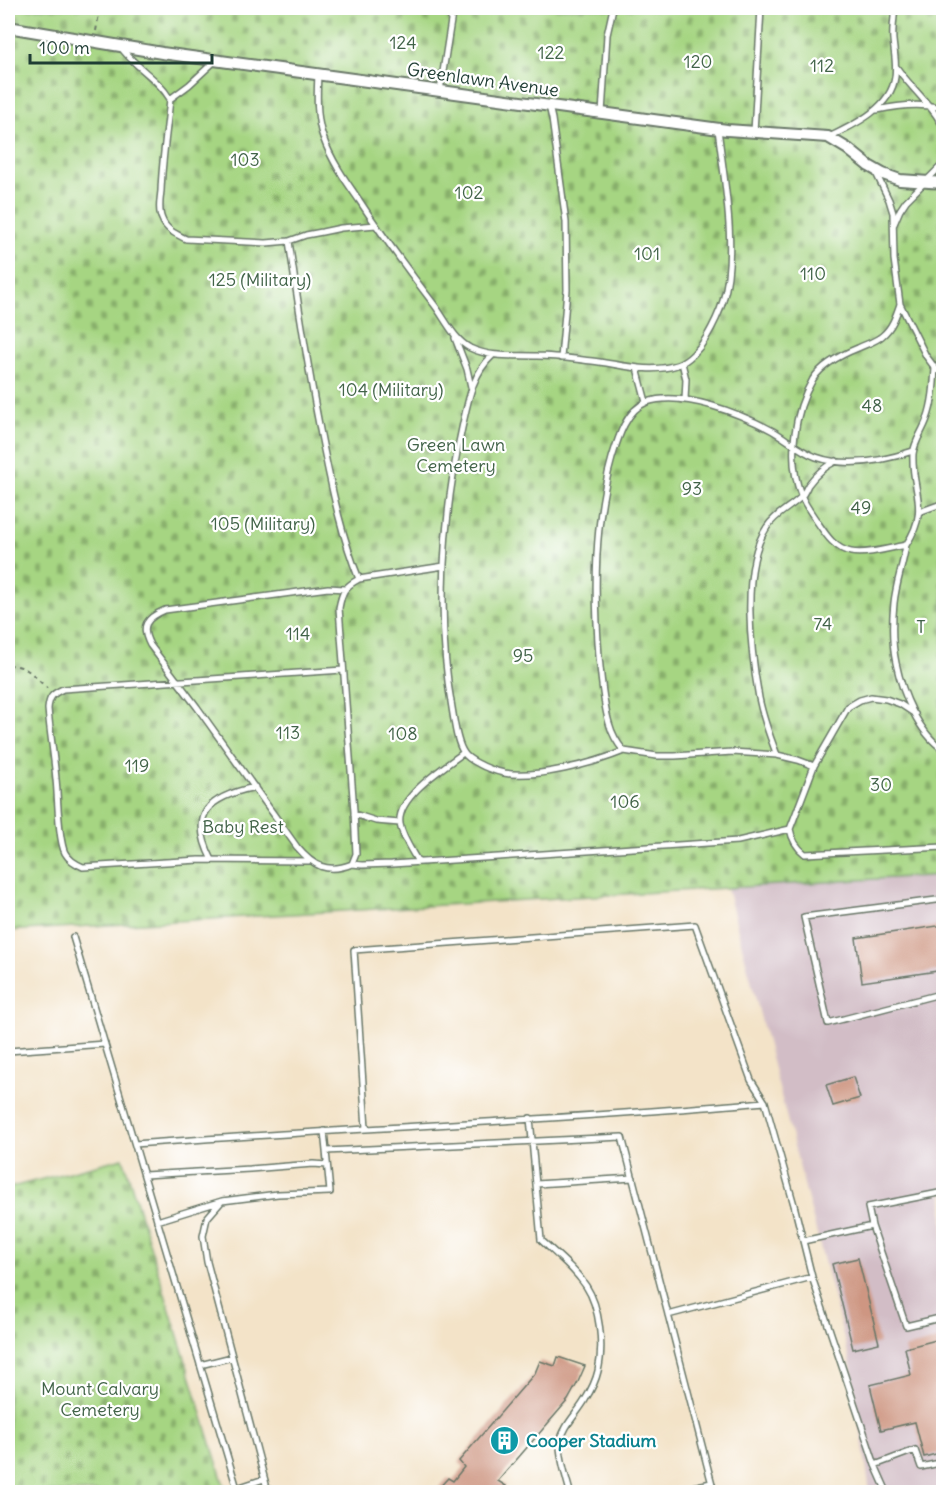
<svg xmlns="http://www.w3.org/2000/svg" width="951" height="1500" viewBox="0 0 951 1500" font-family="Delius,sans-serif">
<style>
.industrial{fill:#d2bdc6}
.cemetery{fill:url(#cemetery-stones);stroke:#62895b;stroke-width:1.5}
.building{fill:#ce9682}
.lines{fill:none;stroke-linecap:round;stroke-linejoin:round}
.service-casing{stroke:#697768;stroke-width:8}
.minor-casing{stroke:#697768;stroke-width:14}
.path{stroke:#697768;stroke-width:2;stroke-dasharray:4.5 4.5;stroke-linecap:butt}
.service{stroke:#fff;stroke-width:5}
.minor{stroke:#fff;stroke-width:10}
.labels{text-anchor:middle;stroke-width:4.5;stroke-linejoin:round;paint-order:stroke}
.park-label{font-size:18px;fill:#416348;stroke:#fff}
.street-label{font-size:18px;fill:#1f3d34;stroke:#fff}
.culture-label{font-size:18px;font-weight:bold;fill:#0d838f;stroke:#fff;text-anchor:start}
</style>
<defs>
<pattern id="cemetery-stones" width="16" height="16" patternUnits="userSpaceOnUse" patternTransform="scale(1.5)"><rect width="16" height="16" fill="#a6d582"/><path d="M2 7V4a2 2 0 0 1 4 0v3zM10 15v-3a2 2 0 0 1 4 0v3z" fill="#87ae6b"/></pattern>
</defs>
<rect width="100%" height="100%" fill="#fff"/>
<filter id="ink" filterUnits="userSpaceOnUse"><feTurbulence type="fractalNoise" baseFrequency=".0167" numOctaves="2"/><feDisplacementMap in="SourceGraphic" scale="12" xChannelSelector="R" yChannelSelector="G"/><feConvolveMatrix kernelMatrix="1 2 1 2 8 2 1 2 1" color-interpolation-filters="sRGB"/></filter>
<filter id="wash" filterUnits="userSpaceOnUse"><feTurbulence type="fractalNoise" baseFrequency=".008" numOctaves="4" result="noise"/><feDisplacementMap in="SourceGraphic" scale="24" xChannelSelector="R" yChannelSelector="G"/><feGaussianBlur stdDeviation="1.35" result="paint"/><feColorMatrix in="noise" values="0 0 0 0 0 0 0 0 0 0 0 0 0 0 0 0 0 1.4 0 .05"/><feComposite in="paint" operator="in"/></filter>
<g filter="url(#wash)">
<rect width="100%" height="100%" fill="#f3e3c8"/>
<path class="industrial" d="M 943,875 L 943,1492 L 870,1492 L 851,1365 L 727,888 Z"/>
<path class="cemetery" d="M 8,8 L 943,8 L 943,875 L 8,931 Z
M 123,1158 L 226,1492 L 8,1492 L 8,1188 Z"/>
<g id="blocks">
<path class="building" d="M 8,107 L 14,108 L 11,128 L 8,128 Z
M 944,925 L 944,970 L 862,982 L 856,938 Z
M 853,1077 L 860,1098 L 833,1106 L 826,1085 Z
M 858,1258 L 879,1343 L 853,1349 L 832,1264 Z
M 944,1338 L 944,1452 L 924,1457 L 915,1422 L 881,1430 L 870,1385 L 911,1375 L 905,1348 Z
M 558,1357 L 585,1366 L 578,1382 L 568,1400 L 498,1481 L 506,1486 L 501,1492 L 435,1492 L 448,1478 L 453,1481 L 464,1467 L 459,1461 L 535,1373 L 540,1361 L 555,1366 Z"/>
</g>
</g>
<g filter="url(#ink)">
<use href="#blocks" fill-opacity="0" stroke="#697768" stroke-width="1.5"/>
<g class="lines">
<defs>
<path id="service" d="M 120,46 C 134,67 158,78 170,99 L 189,85 L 215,61
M 897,68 C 910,87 935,108 944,129
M 318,74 C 317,94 316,118 323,137 C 331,160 345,180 359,200 C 382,235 407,269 433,303 C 445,318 453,339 470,348 C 491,358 515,355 537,356 C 555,356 574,359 592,361 C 619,364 649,374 677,365 C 689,361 700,348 706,338 C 713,326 719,314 723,301 C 738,251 724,180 718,129
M 440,91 L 453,8
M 170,99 C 167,130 162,160 161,191 C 160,200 158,211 162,219 C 166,230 176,234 186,239 L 266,243 L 289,241 L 306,235 L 322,232 L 341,228 L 376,225
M 549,106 L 552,119 L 566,222 L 567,290 L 561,358
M 877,110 C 899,105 921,103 944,108
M 602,113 L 607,35 L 613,8
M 754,132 L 761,8
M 829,137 C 854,125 891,108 895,77 C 897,64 894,52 893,40 C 892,30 894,18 895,8
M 875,171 L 889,200 L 893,213 L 894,259 L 900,304 L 926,356 L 935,368 L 944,374
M 894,224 L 900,210 L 906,201 L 944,163
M 289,241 C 299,311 310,381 324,450 C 333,494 342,537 359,579
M 900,304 C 896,316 892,328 882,336 C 875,342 866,344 858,348 C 843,354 822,365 813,379 C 794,412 787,459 801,495 C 805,505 812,514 818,523 C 826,535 835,549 851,552 C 866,555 890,548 906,545 C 931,508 911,491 913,454 C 914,442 923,431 927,419 C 933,403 934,385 935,368
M 455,338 L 467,369 L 471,387
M 493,355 C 472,374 468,401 462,428 C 442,518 436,623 453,714 C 455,726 457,743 464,753 C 467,758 473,761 479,764 C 486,768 495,771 504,773 C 535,779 595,763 624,751
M 682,363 L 686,379 L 685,400
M 637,368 L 646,402
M 836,461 C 824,467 816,474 808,485 C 806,489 804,494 801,497 C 790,508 776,513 767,527 C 740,567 751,653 759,698 C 763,718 770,737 777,755 L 732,752 L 675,756 L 657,756 L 624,751 C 617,743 612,734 609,723 C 603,702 601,678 599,656 C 594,590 594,522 612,458 C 618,438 626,410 647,402 C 683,390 741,414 773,431 C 787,439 800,451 816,457 C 847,468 883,461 913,451
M 919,512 L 944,503
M 906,545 C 903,565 896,583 894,603 C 892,622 892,644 896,663 C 902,692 918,733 944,750
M 345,589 L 328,588 L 165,610 C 146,618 140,626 150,645 L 197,707 L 297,847 C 313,866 327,874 352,864 L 356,854 L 354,811 L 339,608 C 342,592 344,587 359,579 L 444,566
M 915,714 L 900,704 L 886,699 L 871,697 L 860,700 L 848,707 L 814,766 L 790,829 C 792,840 796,847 805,854 L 944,847
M 777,755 L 798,760 L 814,766
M 354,814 L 376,821 L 400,823
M 212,860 C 188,813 209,797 255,787
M 309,861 L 199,860 L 83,867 C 76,864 69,860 65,853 C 58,839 58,797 56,779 C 54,756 50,733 48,709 C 49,697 52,694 63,689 L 343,670
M 418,862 C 412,851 402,837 400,824 C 396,797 445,767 463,753
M 352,864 L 362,865 L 392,864 L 738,841 L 790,829
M 944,899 L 804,917 L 828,1023 L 944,993
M 73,937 L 238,1492
M 8,1051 L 105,1044
M 530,1118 L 541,1240 C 557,1255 574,1268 586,1286 C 600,1307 604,1346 598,1371 C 596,1380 590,1392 585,1400 C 577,1414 563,1426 560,1443 C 559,1456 567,1480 570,1492
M 366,1128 L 354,950 L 695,925 L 751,1080 L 765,1102 L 794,1205 L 812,1277 L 875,1465 L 887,1492
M 324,1131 L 326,1151
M 135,1144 C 344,1128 555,1121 765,1102
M 144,1175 L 250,1169 L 313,1164 L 327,1165
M 536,1184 L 633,1178
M 221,1202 L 207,1218 L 203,1236 L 207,1262 L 268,1492
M 157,1221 L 222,1201 L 278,1194 L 330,1192 L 326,1151 L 622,1137 L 714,1492
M 872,1226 L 906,1326 L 944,1317
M 803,1241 L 872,1226 L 868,1207 L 944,1192
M 668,1315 L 812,1277
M 200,1365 L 232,1357
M 875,1465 L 915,1450 L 921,1467 L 944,1462
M 237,1488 L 264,1479
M 670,1492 L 711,1483"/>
<path id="minor" d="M 8,27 L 162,53 L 727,130 L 828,137 L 848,149 L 869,166 L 883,174 L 900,180 L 944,183"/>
</defs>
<use href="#service" class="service-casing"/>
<use href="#minor" class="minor-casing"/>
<path class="path" d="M 96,31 L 100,8
M 8,665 C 28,665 33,676 47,688"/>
<use href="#service" class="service"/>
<use href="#minor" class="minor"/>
</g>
</g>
<defs>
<symbol id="building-disc" viewBox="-11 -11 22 22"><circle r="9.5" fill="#0f9aa8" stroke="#fff"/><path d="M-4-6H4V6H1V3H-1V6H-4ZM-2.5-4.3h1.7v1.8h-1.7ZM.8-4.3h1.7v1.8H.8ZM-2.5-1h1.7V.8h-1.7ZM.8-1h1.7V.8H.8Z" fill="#fff"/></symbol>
</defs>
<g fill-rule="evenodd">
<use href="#building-disc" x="488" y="1424" width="33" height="33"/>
</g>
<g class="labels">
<g class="park-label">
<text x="403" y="49">124</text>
<text x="551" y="59">122</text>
<text x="698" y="68">120</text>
<text x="822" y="72">112</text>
<text x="245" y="166">103</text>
<text x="469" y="199">102</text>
<text x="647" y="260">101</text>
<text x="813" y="280">110</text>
<text x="260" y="286">125 (Military)</text>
<text x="391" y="396">104 (Military)</text>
<text x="872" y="412">48</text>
<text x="456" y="451">Green Lawn<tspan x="456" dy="21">Cemetery</tspan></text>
<text x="692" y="495">93</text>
<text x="861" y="514">49</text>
<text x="263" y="530">105 (Military)</text>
<text x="823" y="630">74</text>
<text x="921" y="633">T</text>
<text x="298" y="640">114</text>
<text x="523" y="662">95</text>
<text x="288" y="739">113</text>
<text x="403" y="740">108</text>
<text x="137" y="772">119</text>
<text x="881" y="791">30</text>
<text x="625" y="808">106</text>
<text x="243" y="833">Baby Rest</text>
<text x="100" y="1395">Mount Calvary<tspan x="100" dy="21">Cemetery</tspan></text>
</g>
<g class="street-label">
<text transform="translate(483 80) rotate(8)" y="6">Greenlawn Avenue</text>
</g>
<g class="culture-label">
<text x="526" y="1447">Cooper Stadium</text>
</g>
</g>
<rect width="951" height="1500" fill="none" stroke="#fff" stroke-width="30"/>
<path d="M30 54v9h182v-9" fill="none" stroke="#1f3d34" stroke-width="3"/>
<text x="39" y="54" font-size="18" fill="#1f3d34" stroke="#ffffff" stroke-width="4.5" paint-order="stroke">100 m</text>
</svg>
